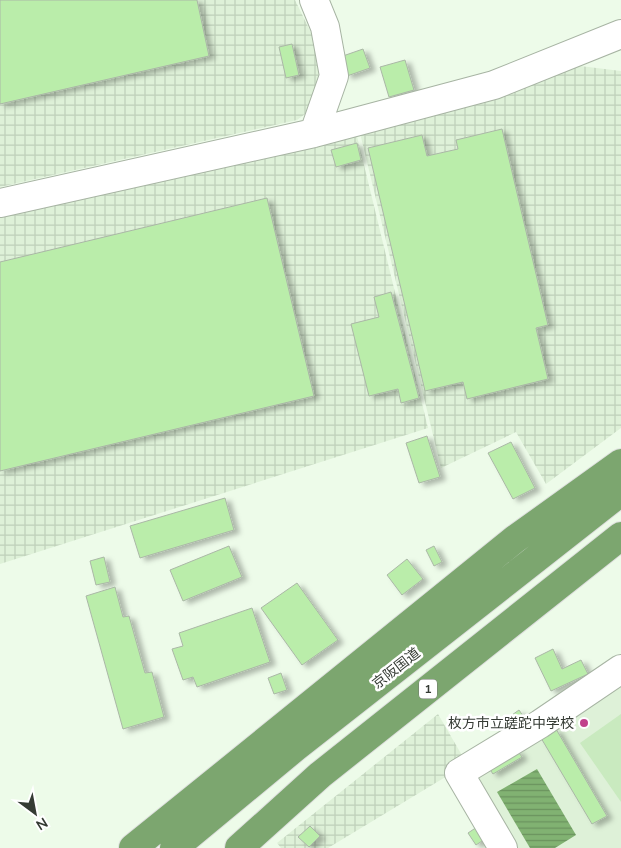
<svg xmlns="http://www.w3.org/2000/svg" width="621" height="848" viewBox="0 0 621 848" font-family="'Nunito Sans','Noto Sans JP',sans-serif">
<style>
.built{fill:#def1d8}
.industrial{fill:url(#industrial-grid)}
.grass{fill:#c9eabf}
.water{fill:url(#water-rules)}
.building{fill:#baedaa;stroke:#aab7a6;filter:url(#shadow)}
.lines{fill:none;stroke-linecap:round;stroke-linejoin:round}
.minor-casing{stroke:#a7b4a3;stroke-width:30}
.highway-casing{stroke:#dfe0df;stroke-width:30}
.minor{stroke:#fff;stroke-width:28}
.highway{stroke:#7ca66f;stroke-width:28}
.poi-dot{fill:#c1418b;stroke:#fff;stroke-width:2}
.labels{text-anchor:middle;stroke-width:5;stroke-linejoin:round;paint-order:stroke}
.shield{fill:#fff;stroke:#727671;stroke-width:1}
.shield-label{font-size:12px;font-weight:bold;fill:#353b34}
.street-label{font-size:14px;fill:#353b34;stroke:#fff}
.poi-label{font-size:14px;fill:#353b34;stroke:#fff;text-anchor:end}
</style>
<defs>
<pattern id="industrial-grid" width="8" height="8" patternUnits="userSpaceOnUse" patternTransform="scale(1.25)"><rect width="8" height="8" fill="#def1d8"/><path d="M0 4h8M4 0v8" fill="none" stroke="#bfd0ba"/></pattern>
<pattern id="water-rules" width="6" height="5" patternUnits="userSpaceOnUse" patternTransform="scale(1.25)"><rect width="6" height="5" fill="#81b272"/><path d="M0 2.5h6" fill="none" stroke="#6a925e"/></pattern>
<filter id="shadow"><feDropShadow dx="5.5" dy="3" stdDeviation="2.5" flood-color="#0004"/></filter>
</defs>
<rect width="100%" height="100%" fill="#edfbe9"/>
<path class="built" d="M 621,673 L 621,848 L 508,848 L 472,773 Z"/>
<path class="industrial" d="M 0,0 L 295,0 L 316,43 L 319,79 L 308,112 L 297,120 L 0,187 Z
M 572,65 L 621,71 L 621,428 L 546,484 L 516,432 L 441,468 L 360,133 Z
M 356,132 L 428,428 L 0,564 L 0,216 Z
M 438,714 L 467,764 L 328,848 L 281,848 L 277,843 Z"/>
<path class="grass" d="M 621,714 L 621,802 L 580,743 Z"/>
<path class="water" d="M 537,769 L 576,835 L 555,848 L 530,848 L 497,792 Z"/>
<path class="building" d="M 0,0 L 197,0 L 209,56 L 0,104 Z
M 292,44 L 299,75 L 286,78 L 279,47 Z
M 363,49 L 370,68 L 347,76 L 340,57 Z
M 405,60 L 414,90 L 389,97 L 380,67 Z
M 502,129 L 548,325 L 536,328 L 548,379 L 467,399 L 463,382 L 425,391 L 368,148 L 422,135 L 427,156 L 458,149 L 456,140 Z
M 357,143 L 361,160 L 336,167 L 331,150 Z
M 267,198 L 314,396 L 0,471 L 0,262 Z
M 391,292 L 419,398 L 401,403 L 398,389 L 369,396 L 351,324 L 379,317 L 374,297 Z
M 427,436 L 440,477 L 419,483 L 406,443 Z
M 511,442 L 535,488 L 513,499 L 488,453 Z
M 225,498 L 234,530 L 140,558 L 130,526 Z
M 229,546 L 242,577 L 183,601 L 170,570 Z
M 434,546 L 442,562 L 434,566 L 426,550 Z
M 104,557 L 110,582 L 96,585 L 90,561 Z
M 407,559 L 423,579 L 402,595 L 387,575 Z
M 297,583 L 338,640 L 302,665 L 261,608 Z
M 115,587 L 123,617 L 129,616 L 145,673 L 152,672 L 164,717 L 123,729 L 86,596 Z
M 252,608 L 270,662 L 197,687 L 193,677 L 183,680 L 172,649 L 183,646 L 179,633 Z
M 553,649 L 562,669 L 581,660 L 588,674 L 551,691 L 535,658 Z
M 281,673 L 287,690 L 274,694 L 268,678 Z
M 519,710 L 530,726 L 523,731 L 512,715 Z
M 556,729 L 607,816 L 592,824 L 541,738 Z
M 517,750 L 522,757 L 493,774 L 489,768 Z
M 480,825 L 488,837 L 476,845 L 468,833 Z
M 310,826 L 320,836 L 309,847 L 298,837 Z"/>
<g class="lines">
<defs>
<path id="minor" d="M 314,0 L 325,27 L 334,76 L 314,133
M 0,203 L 314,133 L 494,85 L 621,34
M 503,848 L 459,773 L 540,724 L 621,669"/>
<path id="highway" d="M 133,848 L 515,539 L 621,463
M 174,848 L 296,747 L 621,492
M 239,848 L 320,775 L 621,536"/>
</defs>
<use href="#minor" class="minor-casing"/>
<use href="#highway" class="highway-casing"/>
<use href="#minor" class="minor"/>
<use href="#highway" class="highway"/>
</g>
<circle class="poi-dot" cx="584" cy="723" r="5"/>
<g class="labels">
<rect class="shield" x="419" y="679.5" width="18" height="19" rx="4"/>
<g class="shield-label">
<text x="428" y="693">1</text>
</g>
<g class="street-label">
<text transform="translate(396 668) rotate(-38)" y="5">京阪国道</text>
</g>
<g class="poi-label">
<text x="574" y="728">枚方市立蹉跎中学校</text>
</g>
</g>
<g transform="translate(35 813) rotate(148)" stroke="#ffffff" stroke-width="4" paint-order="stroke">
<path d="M0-4L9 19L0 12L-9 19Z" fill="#353b34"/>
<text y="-8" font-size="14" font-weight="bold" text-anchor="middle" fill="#353b34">N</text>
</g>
</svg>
